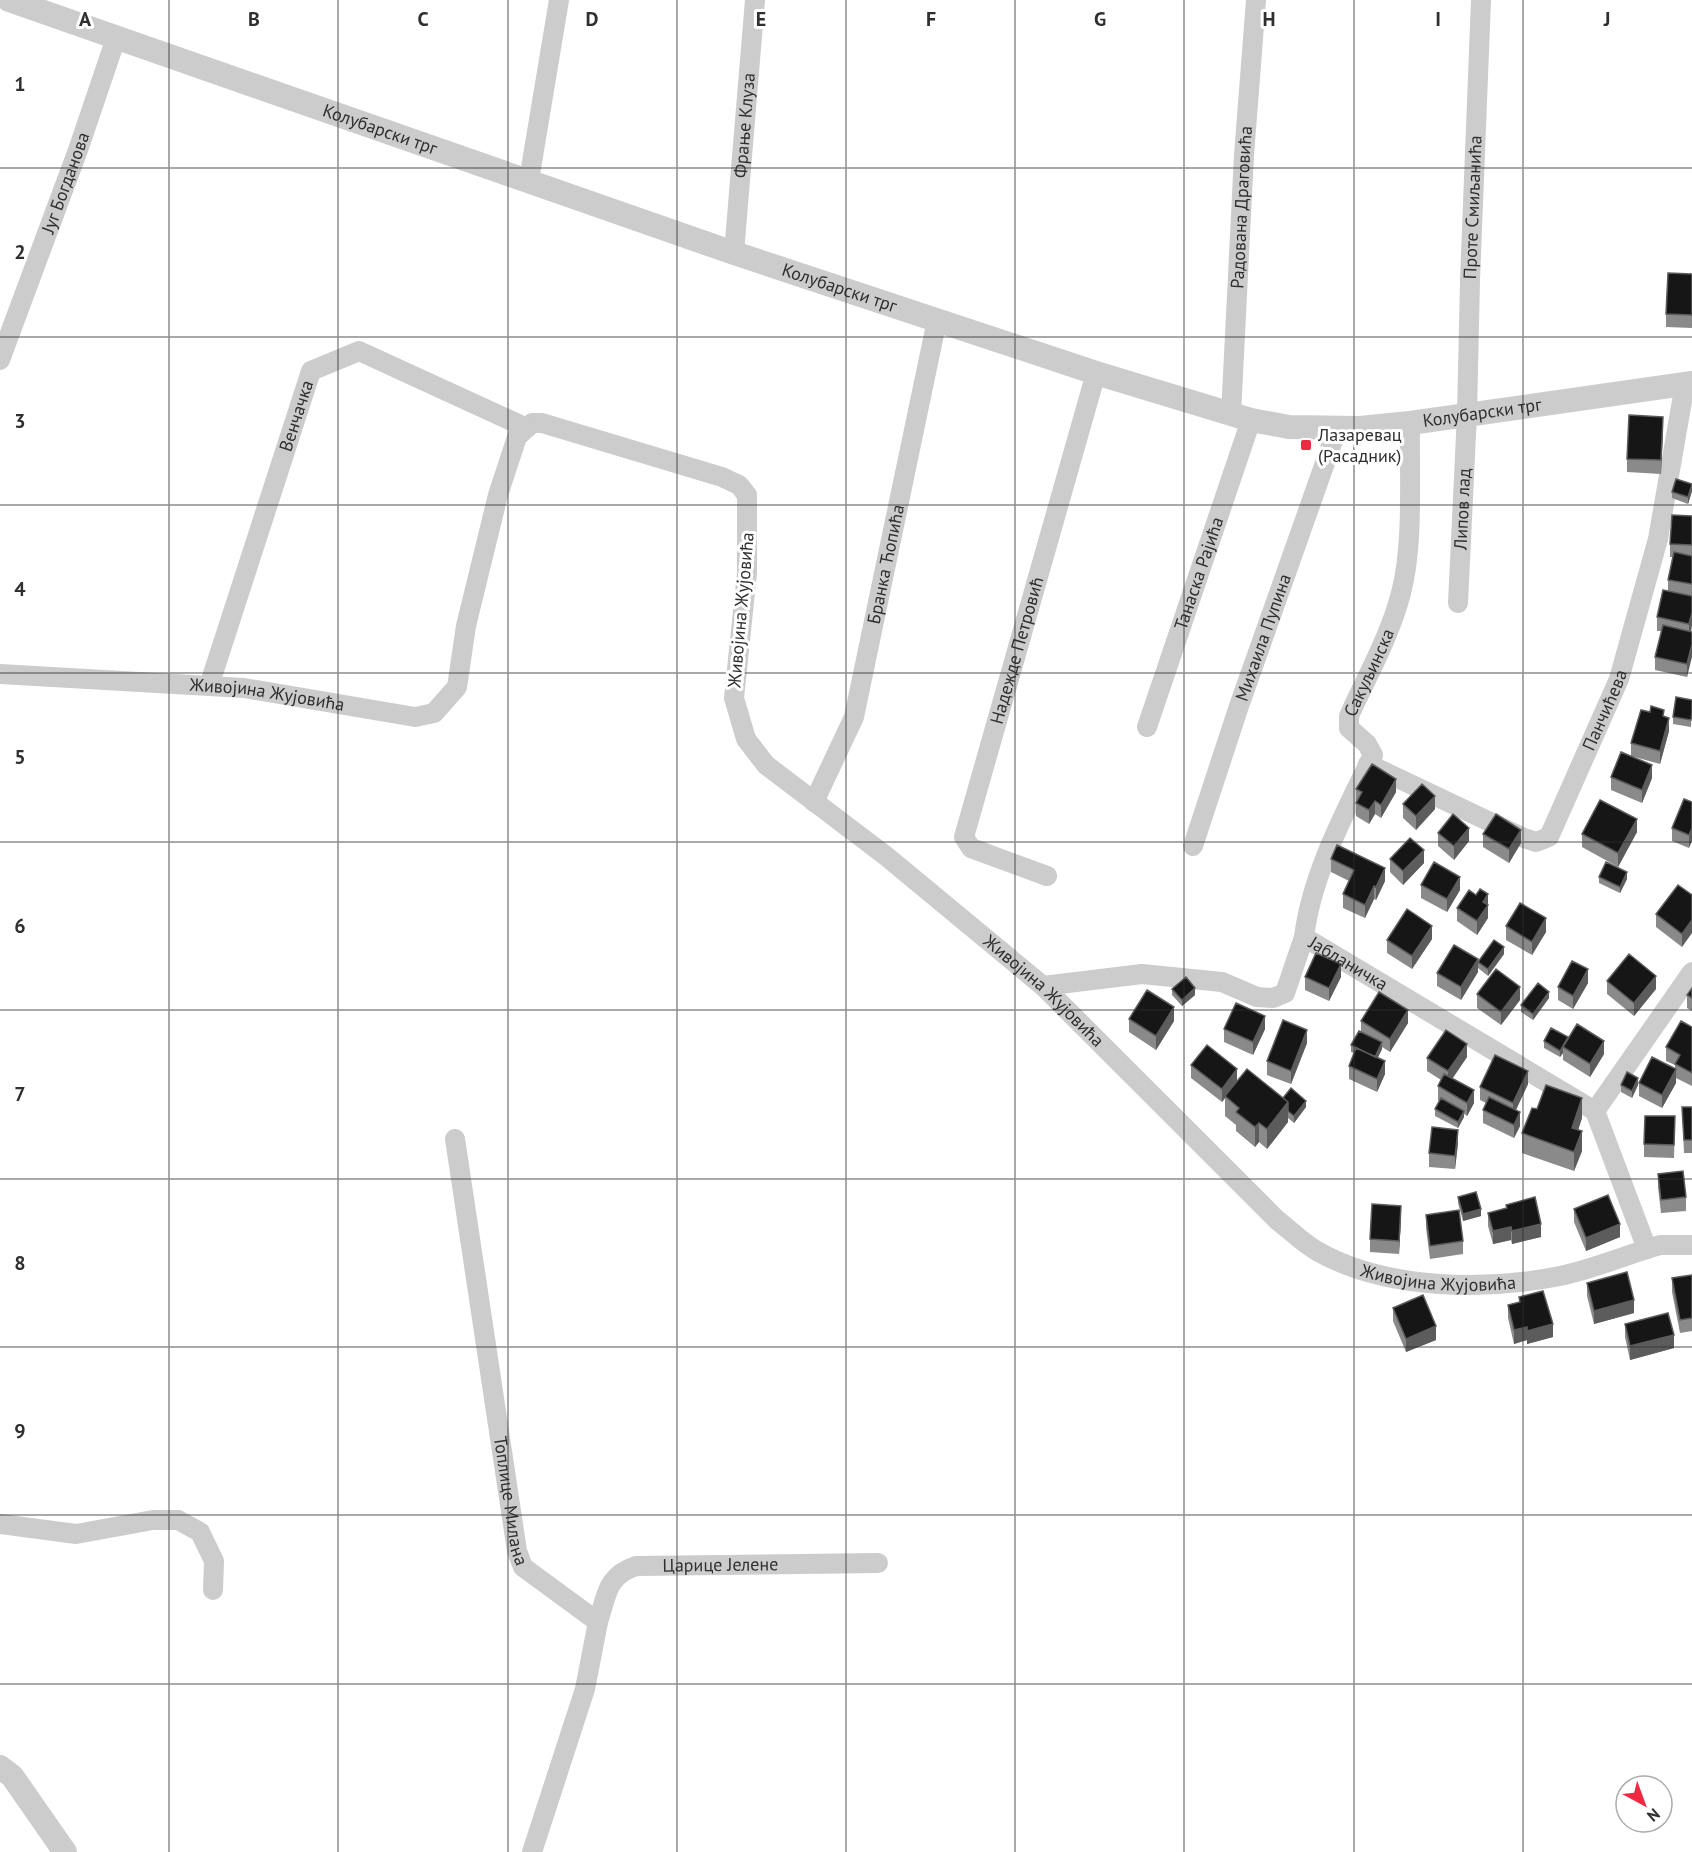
<svg xmlns="http://www.w3.org/2000/svg" width="1692" height="1852" viewBox="0 0 1692 1852" font-family="'PT Sans',sans-serif">
<style>
.lines{fill:none;stroke-linecap:round;stroke-linejoin:round}
.minor{stroke:#ccc;stroke-width:20}
.tertiary{stroke:#ccc;stroke-width:24}
.wall{fill:#8a8a8a}
.shaded-wall{fill:#5c5c5c}
.building{fill:#161616;stroke:#5c5c5c;stroke-width:1.5}
.grid{fill:none;stroke:#2f2f2f;stroke-width:1.5;stroke-opacity:0.55}
.poi-dot{fill:#ee2941;stroke:#fff;stroke-width:2}
.labels{text-anchor:middle;stroke-width:6;stroke-linejoin:round;paint-order:stroke}
.street-label{font-size:18px;fill:#2f2f2f;stroke:#fff}
.poi-label{font-size:18px;fill:#2f2f2f;stroke:#fff;text-anchor:start}
.grid-label{font-size:20px;text-anchor:middle;font-weight:bold;fill:#2f2f2f;stroke:#fff;stroke-width:6;stroke-linejoin:round;paint-order:stroke}
</style>
<rect width="100%" height="100%" fill="#fff"/>
<g class="lines">
<g class="minor">
<path d="M 529,180 L 559,0"/>
<path id="s1" d="M 734,253 L 755,0"/>
<path id="s2" d="M 0,360 L 78,150 L 116,38"/>
<path id="s3" d="M 1231,415 L 1244,155 L 1256,0"/>
<path id="s4" d="M 1458,603 L 1467,414 L 1470,280 L 1481,0"/>
<path id="s5" d="M 0,674 L 244,688 L 415,717 L 434,713 L 457,687 L 466,626 L 498,495 L 517,437 L 532,423 L 542,423 L 722,477 L 739,485 L 747,495 L 747,573 L 734,698 L 746,739 L 766,765 L 886,856 L 1043,986 L 1277,1220 C 1290,1230 1303,1243 1317,1251 C 1385,1290 1485,1291 1560,1276 C 1589,1270 1619,1258 1647,1249"/>
<path id="s6" d="M 209,686 L 311,371 L 359,351 L 527,428"/>
<path id="s7" d="M 1147,727 L 1251,420"/>
<path id="s8" d="M 1368,764 L 1524,838 L 1536,842 L 1549,837 L 1619,679 L 1658,539 L 1685,384"/>
<path id="s9" d="M 814,802 L 854,717 L 937,320"/>
<path id="s10" d="M 1193,846 L 1239,706 L 1337,429"/>
<path id="s11" d="M 1047,876 L 971,848 L 964,837 L 1096,373"/>
<path id="s12" d="M 1304,937 C 1312,873 1345,813 1373,755 L 1367,744 L 1349,728 L 1349,716 C 1367,676 1390,636 1401,593 C 1414,544 1409,475 1410,423"/>
<path d="M 1692,972 L 1595,1111 L 1647,1249 L 1660,1245 L 1692,1245"/>
<path id="s13" d="M 1043,986 L 1142,974 L 1222,982 L 1257,997 L 1273,998 L 1285,993 L 1304,937 L 1595,1111"/>
<path id="s14" d="M 455,1139 L 517,1551 L 523,1567 L 598,1622 L 585,1689 L 532,1852"/>
<path d="M 0,1524 L 76,1534 L 153,1520 L 178,1520 L 200,1532 L 214,1561 L 213,1590"/>
<path id="s15" d="M 598,1622 C 607,1595 606,1576 636,1566 L 878,1563"/>
</g>
<g class="tertiary">
<path id="s16" d="M 9,0 L 734,253 L 1096,373 L 1251,420 L 1289,427 L 1360,428 L 1410,423 L 1692,383"/>
<path d="M 0,1767 L 12,1776 L 65,1852"/>
</g>
</g>
<path class="wall" d="M 1692,274 L 1692,328 L 1666,327 L 1666,314 Z
M 1663,430 L 1661,474 L 1627,472 L 1627,459 Z
M 1692,491 L 1688,504 L 1672,498 L 1672,492 Z
M 1692,516 L 1692,625 L 1687,677 L 1655,670 L 1655,657 L 1662,631 L 1657,631 L 1657,617 L 1668,591 L 1668,580 L 1673,557 L 1670,557 L 1670,544 Z
M 1692,700 L 1691,727 L 1673,724 L 1673,717 Z
M 1664,716 L 1669,731 L 1660,764 L 1631,756 L 1631,743 Z
M 1611,777 L 1652,778 L 1642,803 L 1611,790 Z
M 1356,789 L 1396,792 L 1381,818 L 1375,814 L 1369,824 L 1356,816 Z
M 1692,802 L 1689,848 L 1672,841 L 1672,828 Z
M 1403,804 L 1435,809 L 1416,830 L 1403,818 Z
M 1637,832 L 1618,867 L 1582,847 L 1582,834 Z
M 1438,833 L 1469,841 L 1454,860 L 1438,846 Z
M 1483,834 L 1521,843 L 1509,863 L 1483,847 Z
M 1331,859 L 1385,881 L 1376,900 L 1374,899 L 1365,918 L 1343,908 L 1343,894 L 1349,881 L 1331,872 Z
M 1390,859 L 1424,863 L 1403,885 L 1390,872 Z
M 1599,877 L 1627,879 L 1620,893 L 1599,883 Z
M 1421,885 L 1460,890 L 1447,912 L 1421,898 Z
M 1488,894 L 1488,918 L 1477,935 L 1457,921 L 1457,908 L 1476,895 Z
M 1692,895 L 1682,947 L 1656,927 L 1656,914 Z
M 1506,926 L 1546,932 L 1532,955 L 1506,940 Z
M 1432,939 L 1412,969 L 1387,953 L 1387,940 Z
M 1504,954 L 1488,976 L 1478,968 L 1478,962 Z
M 1478,972 L 1461,1000 L 1437,986 L 1437,973 Z
M 1305,977 L 1341,977 L 1329,1001 L 1305,990 Z
M 1607,981 L 1656,989 L 1634,1016 L 1607,994 Z
M 1588,983 L 1573,1009 L 1558,1000 L 1558,987 Z
M 1692,988 L 1692,1011 L 1687,1008 L 1687,995 Z
M 1172,989 L 1195,995 L 1182,1006 L 1172,995 Z
M 1477,994 L 1520,1000 L 1501,1025 L 1477,1008 Z
M 1549,998 L 1533,1020 L 1521,1012 L 1521,1005 Z
M 1129,1019 L 1174,1021 L 1156,1050 L 1129,1032 Z
M 1361,1021 L 1408,1023 L 1390,1052 L 1382,1047 L 1382,1049 L 1377,1058 L 1385,1074 L 1377,1092 L 1349,1079 L 1349,1066 L 1354,1053 L 1351,1052 L 1351,1045 L 1361,1032 Z
M 1692,1027 L 1692,1086 L 1676,1078 L 1676,1083 L 1662,1108 L 1639,1096 L 1639,1083 L 1675,1069 L 1675,1065 L 1666,1061 L 1666,1047 Z
M 1224,1029 L 1265,1029 L 1253,1055 L 1224,1042 Z
M 1568,1038 L 1604,1054 L 1590,1077 L 1563,1060 L 1563,1053 L 1560,1057 L 1544,1048 L 1544,1041 Z
M 1307,1043 L 1291,1084 L 1267,1075 L 1267,1061 Z
M 1467,1057 L 1452,1079 L 1474,1103 L 1467,1116 L 1464,1114 L 1464,1117 L 1458,1128 L 1435,1116 L 1435,1109 L 1439,1101 L 1438,1100 L 1438,1086 L 1441,1080 L 1427,1071 L 1427,1058 Z
M 1191,1065 L 1237,1081 L 1306,1107 L 1294,1123 L 1288,1118 L 1288,1122 L 1267,1149 L 1259,1142 L 1255,1147 L 1236,1131 L 1236,1125 L 1225,1116 L 1225,1098 L 1222,1102 L 1191,1078 Z
M 1528,1084 L 1516,1110 L 1520,1126 L 1514,1138 L 1483,1123 L 1483,1110 L 1486,1103 L 1480,1100 L 1480,1087 Z
M 1621,1085 L 1638,1085 L 1632,1098 L 1621,1092 Z
M 1682,1107 L 1692,1107 L 1692,1153 L 1684,1153 Z
M 1537,1109 L 1582,1118 L 1578,1130 L 1582,1151 L 1574,1171 L 1522,1153 L 1522,1133 Z
M 1675,1116 L 1674,1158 L 1644,1157 L 1644,1144 Z
M 1458,1143 L 1455,1169 L 1429,1167 L 1429,1153 Z
M 1658,1174 L 1686,1197 L 1686,1211 L 1661,1213 L 1658,1187 Z
M 1458,1197 L 1481,1216 L 1463,1221 L 1458,1203 Z
M 1506,1205 L 1541,1237 L 1512,1244 L 1511,1240 L 1493,1244 L 1488,1226 L 1488,1213 L 1506,1208 Z
M 1574,1209 L 1620,1237 L 1586,1251 L 1574,1222 Z
M 1426,1215 L 1463,1241 L 1463,1254 L 1430,1259 L 1426,1228 Z
M 1401,1219 L 1399,1254 L 1370,1252 L 1370,1239 Z
M 1692,1275 L 1692,1331 L 1680,1333 L 1672,1292 L 1672,1278 Z
M 1587,1283 L 1634,1313 L 1594,1324 L 1587,1296 Z
M 1519,1297 L 1553,1337 L 1527,1344 L 1527,1340 L 1514,1344 L 1508,1318 L 1508,1305 L 1519,1302 Z
M 1393,1308 L 1436,1340 L 1406,1352 L 1393,1321 Z
M 1625,1324 L 1674,1348 L 1630,1360 L 1625,1337 Z"/>
<path class="shaded-wall" d="M 1663,417 L 1663,430 L 1661,474 L 1661,460 Z
M 1692,484 L 1692,491 L 1688,504 L 1688,497 Z
M 1692,612 L 1692,625 L 1689,637 L 1689,624 Z
M 1692,644 L 1692,657 L 1687,677 L 1687,664 Z
M 1669,718 L 1669,731 L 1660,764 L 1660,751 Z
M 1652,765 L 1652,778 L 1642,803 L 1642,790 Z
M 1396,779 L 1396,792 L 1381,818 L 1381,805 Z
M 1435,796 L 1435,809 L 1416,830 L 1416,816 Z
M 1375,801 L 1375,814 L 1369,824 L 1369,810 Z
M 1637,819 L 1637,832 L 1618,867 L 1618,853 Z
M 1469,828 L 1469,841 L 1454,860 L 1454,846 Z
M 1692,828 L 1692,841 L 1689,848 L 1689,835 Z
M 1521,830 L 1521,843 L 1509,863 L 1509,849 Z
M 1424,850 L 1424,863 L 1403,885 L 1403,871 Z
M 1385,868 L 1385,881 L 1376,900 L 1376,887 Z
M 1627,872 L 1627,879 L 1620,893 L 1620,887 Z
M 1460,877 L 1460,890 L 1447,912 L 1447,899 Z
M 1374,886 L 1374,899 L 1365,918 L 1365,905 Z
M 1488,894 L 1488,918 L 1477,935 L 1477,921 L 1483,902 Z
M 1546,918 L 1546,932 L 1532,955 L 1532,942 Z
M 1692,920 L 1692,933 L 1682,947 L 1682,934 Z
M 1432,926 L 1432,939 L 1412,969 L 1412,956 Z
M 1504,947 L 1504,954 L 1488,976 L 1488,969 Z
M 1478,959 L 1478,972 L 1461,1000 L 1461,987 Z
M 1341,964 L 1341,977 L 1329,1001 L 1329,988 Z
M 1588,969 L 1588,983 L 1573,1009 L 1573,996 Z
M 1656,976 L 1656,989 L 1634,1016 L 1634,1003 Z
M 1520,987 L 1520,1000 L 1501,1025 L 1501,1012 Z
M 1195,988 L 1195,995 L 1182,1006 L 1182,1000 Z
M 1549,992 L 1549,998 L 1533,1020 L 1533,1014 Z
M 1174,1007 L 1174,1021 L 1156,1050 L 1156,1036 Z
M 1408,1010 L 1408,1023 L 1390,1052 L 1390,1039 Z
M 1265,1016 L 1265,1029 L 1253,1055 L 1253,1042 Z
M 1307,1030 L 1307,1043 L 1291,1084 L 1291,1071 Z
M 1568,1037 L 1563,1047 L 1563,1053 L 1560,1057 L 1560,1051 Z
M 1604,1041 L 1604,1054 L 1590,1077 L 1590,1064 Z
M 1382,1042 L 1382,1049 L 1375,1064 L 1375,1057 Z
M 1467,1044 L 1467,1057 L 1448,1085 L 1448,1071 Z
M 1385,1061 L 1385,1074 L 1377,1092 L 1377,1079 Z
M 1237,1069 L 1237,1082 L 1222,1102 L 1222,1089 Z
M 1676,1069 L 1676,1083 L 1662,1108 L 1662,1095 Z
M 1528,1071 L 1528,1084 L 1513,1116 L 1513,1103 Z
M 1638,1078 L 1638,1085 L 1632,1098 L 1632,1091 Z
M 1474,1090 L 1474,1103 L 1467,1116 L 1467,1103 Z
M 1582,1098 L 1582,1118 L 1572,1148 L 1572,1128 Z
M 1306,1101 L 1306,1107 L 1294,1123 L 1294,1116 Z
M 1288,1102 L 1288,1122 L 1267,1149 L 1267,1129 Z
M 1464,1111 L 1464,1117 L 1458,1128 L 1458,1122 Z
M 1520,1112 L 1520,1126 L 1514,1138 L 1514,1125 Z
M 1259,1123 L 1259,1142 L 1255,1147 L 1255,1127 Z
M 1458,1130 L 1458,1143 L 1455,1169 L 1455,1156 Z
M 1582,1131 L 1582,1151 L 1574,1171 L 1574,1152 Z
M 1401,1206 L 1401,1219 L 1399,1254 L 1399,1241 Z
M 1481,1209 L 1481,1216 L 1463,1221 L 1463,1214 Z
M 1541,1224 L 1541,1237 L 1512,1244 L 1512,1231 Z
M 1620,1224 L 1620,1237 L 1586,1251 L 1586,1238 Z
M 1511,1227 L 1511,1240 L 1493,1244 L 1493,1231 Z
M 1634,1300 L 1634,1313 L 1594,1324 L 1594,1311 Z
M 1553,1324 L 1553,1337 L 1527,1344 L 1527,1331 Z
M 1436,1326 L 1436,1340 L 1406,1352 L 1406,1339 Z
M 1527,1327 L 1527,1340 L 1514,1344 L 1514,1330 Z
M 1674,1335 L 1674,1348 L 1630,1360 L 1630,1346 Z"/>
<path class="building" d="M 1668,273 L 1692,274 L 1692,315 L 1666,314 Z
M 1629,415 L 1663,417 L 1661,460 L 1627,459 Z
M 1676,479 L 1692,484 L 1688,497 L 1672,492 Z
M 1672,515 L 1692,516 L 1692,545 L 1670,544 Z
M 1674,552 L 1692,556 L 1692,584 L 1668,580 Z
M 1663,590 L 1692,596 L 1692,612 L 1689,624 L 1657,617 Z
M 1663,625 L 1692,632 L 1692,644 L 1687,664 L 1655,657 Z
M 1676,697 L 1692,700 L 1692,712 L 1691,720 L 1673,717 Z
M 1651,706 L 1664,710 L 1663,716 L 1669,718 L 1660,751 L 1631,743 L 1641,710 L 1650,712 Z
M 1621,752 L 1652,765 L 1642,790 L 1611,777 Z
M 1372,764 L 1396,779 L 1381,805 L 1375,801 L 1369,810 L 1356,803 L 1362,792 L 1356,789 Z
M 1422,784 L 1435,796 L 1416,816 L 1403,804 Z
M 1684,799 L 1692,802 L 1692,828 L 1689,835 L 1672,828 Z
M 1600,800 L 1637,819 L 1618,853 L 1582,834 Z
M 1453,814 L 1469,828 L 1454,846 L 1438,833 Z
M 1496,814 L 1521,830 L 1509,849 L 1483,834 Z
M 1410,838 L 1424,850 L 1403,871 L 1390,859 Z
M 1337,845 L 1385,868 L 1376,887 L 1374,886 L 1365,905 L 1343,894 L 1354,870 L 1331,859 Z
M 1434,862 L 1460,877 L 1447,899 L 1421,885 Z
M 1606,862 L 1627,872 L 1620,887 L 1599,877 Z
M 1678,885 L 1692,895 L 1692,920 L 1682,934 L 1656,914 Z
M 1480,889 L 1488,894 L 1483,902 L 1488,905 L 1477,921 L 1457,908 L 1469,890 L 1476,895 Z
M 1520,903 L 1546,918 L 1532,942 L 1506,926 Z
M 1407,909 L 1432,926 L 1412,956 L 1387,940 Z
M 1494,940 L 1504,947 L 1488,969 L 1478,962 Z
M 1454,945 L 1478,959 L 1461,987 L 1437,973 Z
M 1316,953 L 1341,964 L 1329,988 L 1305,977 Z
M 1629,954 L 1656,976 L 1634,1003 L 1607,981 Z
M 1572,961 L 1588,969 L 1573,996 L 1558,987 Z
M 1496,969 L 1520,987 L 1501,1012 L 1477,994 Z
M 1186,977 L 1195,988 L 1182,1000 L 1172,989 Z
M 1538,983 L 1549,992 L 1533,1014 L 1521,1005 Z
M 1692,988 L 1692,998 L 1687,995 Z
M 1147,990 L 1174,1007 L 1156,1036 L 1129,1019 Z
M 1379,992 L 1408,1010 L 1390,1039 L 1361,1021 Z
M 1236,1003 L 1265,1016 L 1253,1042 L 1224,1029 Z
M 1283,1020 L 1307,1030 L 1291,1071 L 1267,1061 Z
M 1681,1021 L 1692,1027 L 1692,1073 L 1675,1064 L 1680,1055 L 1666,1047 Z
M 1577,1024 L 1604,1041 L 1590,1064 L 1563,1047 Z
M 1551,1028 L 1568,1037 L 1560,1051 L 1544,1041 Z
M 1446,1030 L 1467,1044 L 1448,1071 L 1427,1058 Z
M 1359,1031 L 1382,1042 L 1375,1057 L 1351,1045 Z
M 1207,1045 L 1237,1069 L 1222,1089 L 1191,1065 Z
M 1356,1048 L 1385,1061 L 1377,1079 L 1349,1066 Z
M 1495,1055 L 1528,1071 L 1513,1103 L 1480,1087 Z
M 1652,1057 L 1676,1069 L 1662,1095 L 1639,1083 Z
M 1247,1069 L 1288,1102 L 1267,1129 L 1259,1123 L 1255,1127 L 1236,1112 L 1239,1108 L 1225,1096 Z
M 1627,1072 L 1638,1078 L 1632,1091 L 1621,1085 Z
M 1444,1074 L 1474,1090 L 1467,1103 L 1438,1086 Z
M 1546,1085 L 1582,1098 L 1572,1128 L 1582,1131 L 1574,1152 L 1522,1133 L 1532,1108 L 1537,1109 Z
M 1291,1088 L 1306,1101 L 1294,1116 L 1288,1111 L 1288,1102 L 1283,1098 Z
M 1489,1097 L 1520,1112 L 1514,1125 L 1483,1110 Z
M 1441,1098 L 1464,1111 L 1458,1122 L 1435,1109 Z
M 1682,1107 L 1692,1107 L 1692,1140 L 1684,1140 Z
M 1645,1116 L 1675,1116 L 1674,1145 L 1644,1144 Z
M 1432,1127 L 1458,1130 L 1455,1156 L 1429,1153 Z
M 1683,1171 L 1686,1197 L 1661,1200 L 1658,1174 Z
M 1476,1192 L 1481,1209 L 1463,1214 L 1458,1197 Z
M 1608,1195 L 1620,1224 L 1586,1238 L 1574,1209 Z
M 1535,1197 L 1541,1224 L 1512,1231 L 1511,1227 L 1493,1231 L 1488,1213 L 1507,1208 L 1506,1205 Z
M 1372,1204 L 1401,1206 L 1399,1241 L 1370,1239 Z
M 1459,1210 L 1463,1241 L 1430,1246 L 1426,1215 Z
M 1627,1272 L 1634,1300 L 1594,1311 L 1587,1283 Z
M 1692,1275 L 1692,1318 L 1680,1320 L 1672,1278 Z
M 1543,1291 L 1553,1324 L 1527,1331 L 1527,1327 L 1514,1330 L 1508,1305 L 1520,1302 L 1519,1297 Z
M 1423,1295 L 1436,1326 L 1406,1339 L 1393,1308 Z
M 1668,1313 L 1674,1335 L 1630,1346 L 1625,1324 Z"/>
<path class="grid" d="M 169,0 L 169,1852M 338,0 L 338,1852M 508,0 L 508,1852M 677,0 L 677,1852M 846,0 L 846,1852M 1015,0 L 1015,1852M 1184,0 L 1184,1852M 1354,0 L 1354,1852M 1523,0 L 1523,1852M 0,168 L 1692,168M 0,337 L 1692,337M 0,505 L 1692,505M 0,673 L 1692,673M 0,842 L 1692,842M 0,1010 L 1692,1010M 0,1179 L 1692,1179M 0,1347 L 1692,1347M 0,1515 L 1692,1515M 0,1684 L 1692,1684"/>
<rect class="poi-dot" x="1300" y="439" width="12" height="12" rx="3"/>
<g class="labels">
<g class="street-label">
<text dy="6" stroke="none"><textPath href="#s1" startOffset="128">Фрање Клуза</textPath></text>
<text dy="6" stroke="none"><textPath href="#s16" startOffset="393">Колубарски трг</textPath></text>
<text dy="6" stroke="none"><textPath href="#s2" startOffset="189">Југ Богданова</textPath></text>
<text dy="6" stroke="none"><textPath href="#s3" startOffset="208">Радована Драговића</textPath></text>
<text dy="6" stroke="none"><textPath href="#s4" startOffset="396">Проте Смиљанића</textPath></text>
<text dy="6" stroke="none"><textPath href="#s16" startOffset="879">Колубарски трг</textPath></text>
<text dy="6" stroke="none"><textPath href="#s16" startOffset="1544">Колубарски трг</textPath></text>
<text dy="6" stroke="none"><textPath href="#s6" startOffset="284">Венчачка</textPath></text>
<text dy="6" stroke="none"><textPath href="#s4" startOffset="94">Липов лад</textPath></text>
<text dy="6" stroke="none"><textPath href="#s9" startOffset="250">Бранка Ћопића</textPath></text>
<text dy="6" stroke="none"><textPath href="#s7" startOffset="162">Танаска Рајића</textPath></text>
<text transform="translate(741 610) rotate(-85)" y="6">Живојина Жујовића</text>
<text dy="6" stroke="none"><textPath href="#s10" startOffset="220">Михаила Пупина</textPath></text>
<text dy="6" stroke="none"><textPath href="#s11" startOffset="288">Надежде Петровић</textPath></text>
<text dy="6" stroke="none"><textPath href="#s12" startOffset="292">Сакуљинска</textPath></text>
<text dy="6" stroke="none"><textPath href="#s5" startOffset="268">Живојина Жујовића</textPath></text>
<text dy="6" stroke="none"><textPath href="#s8" startOffset="338">Панчићева</textPath></text>
<text dy="6" stroke="none"><textPath href="#s13" startOffset="358">Јабланичка</textPath></text>
<text dy="6" stroke="none"><textPath href="#s5" startOffset="1617">Живојина Жујовића</textPath></text>
<text dy="6" stroke="none"><textPath href="#s5" startOffset="2121">Живојина Жујовића</textPath></text>
<text dy="6" stroke="none"><textPath href="#s14" startOffset="366">Топлице Милана</textPath></text>
<text dy="6" stroke="none"><textPath href="#s15" startOffset="156">Царице Јелене</textPath></text>
</g>
<g class="poi-label">
<text x="1318" y="441">Лазаревац<tspan x="1318" dy="21">(Расадник)</tspan></text>
</g>
</g>
<g class="grid-label">
<text x="85" y="26">A</text>
<text x="254" y="26">B</text>
<text x="423" y="26">C</text>
<text x="592" y="26">D</text>
<text x="761" y="26">E</text>
<text x="931" y="26">F</text>
<text x="1100" y="26">G</text>
<text x="1269" y="26">H</text>
<text x="1438" y="26">I</text>
<text x="1607" y="26">J</text>
<text x="20" y="91">1</text>
<text x="20" y="259">2</text>
<text x="20" y="428">3</text>
<text x="20" y="596">4</text>
<text x="20" y="764">5</text>
<text x="20" y="933">6</text>
<text x="20" y="1101">7</text>
<text x="20" y="1270">8</text>
<text x="20" y="1438">9</text>
</g>
<g transform="translate(1644 1804) rotate(139)"><circle r="28" fill="#ffffff" stroke="#acacac" stroke-width="1.5"/>
<path d="M0-4.5L10 22L0 15L-10 22Z" fill="#ee2941"/>
<text y="-9" font-size="16" font-weight="bold" text-anchor="middle" fill="#2f2f2f">N</text>
</g>
</svg>
